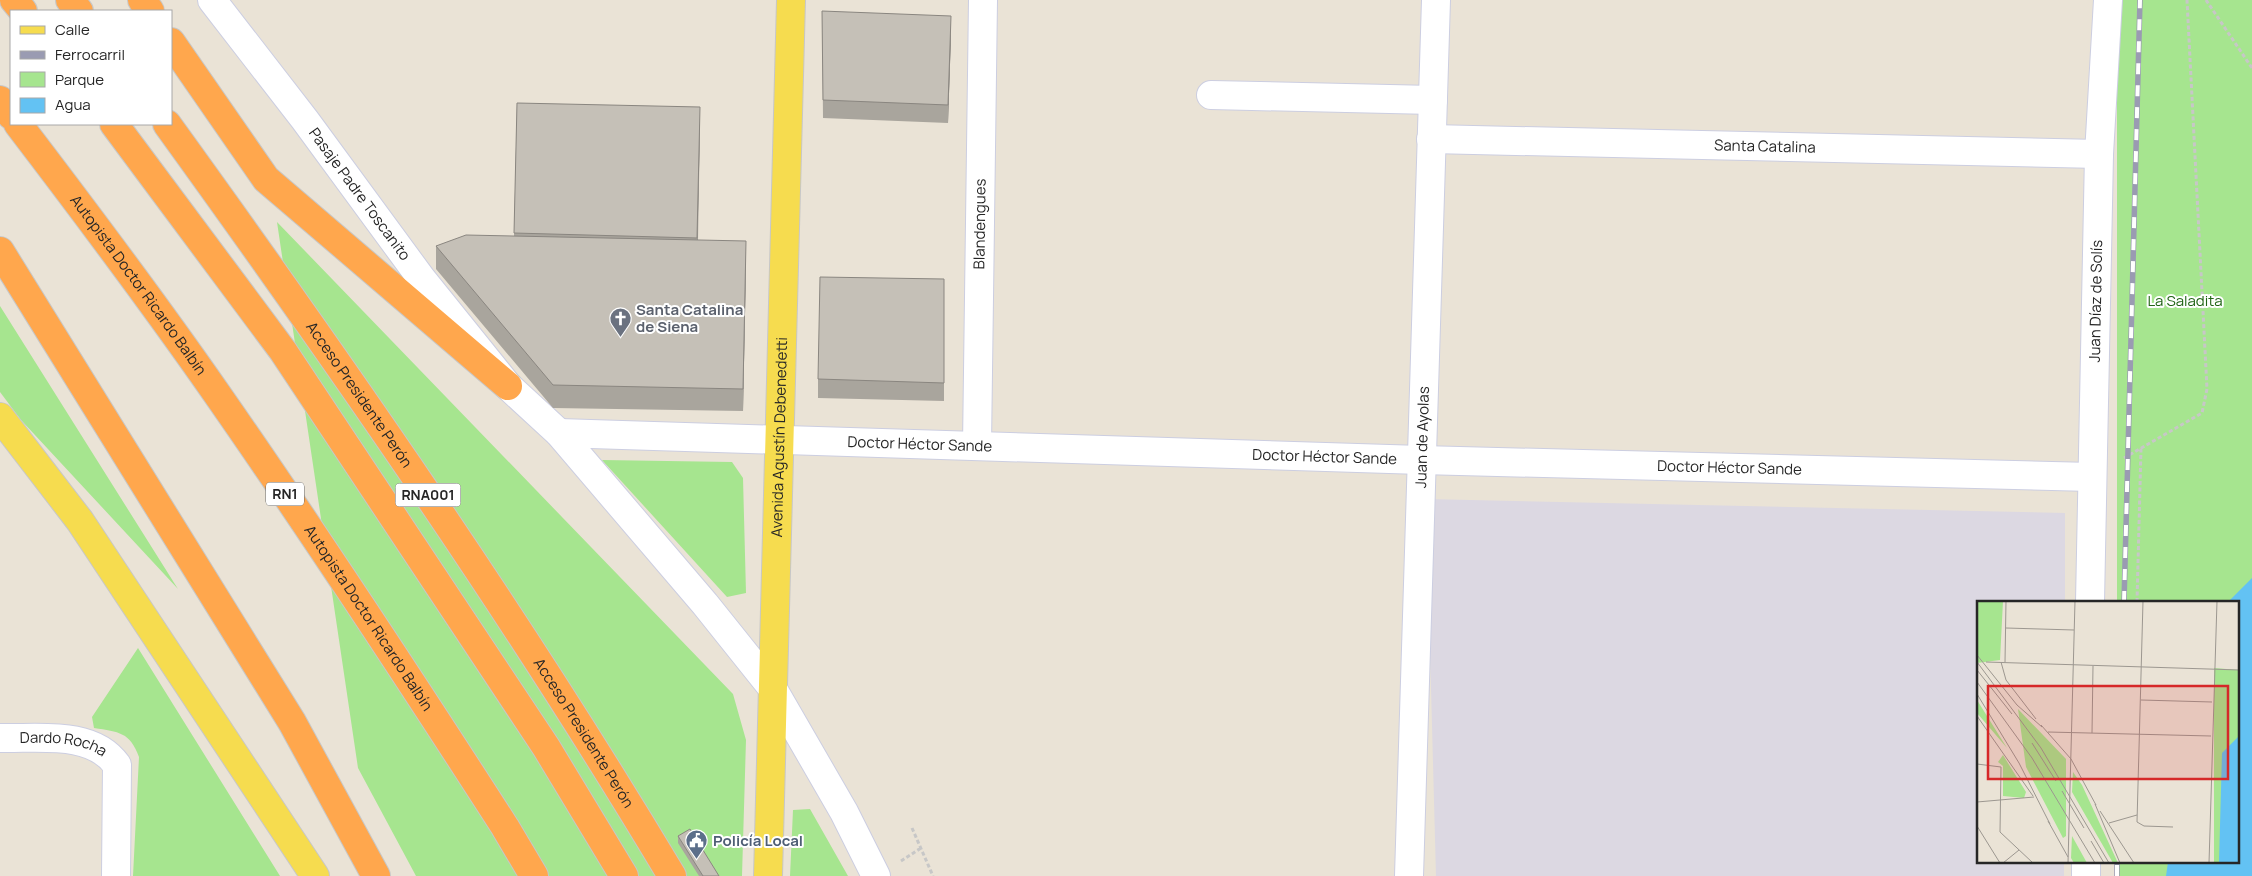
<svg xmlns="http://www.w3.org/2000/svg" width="2252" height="876" viewBox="0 0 2252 876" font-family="Manrope,sans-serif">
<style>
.industrial{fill:#dcd8e2}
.green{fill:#a6e58f}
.water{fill:#63c2f3}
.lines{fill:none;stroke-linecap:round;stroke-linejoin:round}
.minor-casing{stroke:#cccee1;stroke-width:30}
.major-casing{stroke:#c7c7c7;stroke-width:30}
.highway-casing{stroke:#c7c7c7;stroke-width:30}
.path{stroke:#c7c7c7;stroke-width:3;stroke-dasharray:4 2.5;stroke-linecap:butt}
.minor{stroke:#fff;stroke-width:28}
.major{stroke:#f6dc4f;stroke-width:28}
.highway{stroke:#ffa74d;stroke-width:28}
.rail-casing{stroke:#9a9bb2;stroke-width:5.5}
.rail{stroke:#fff;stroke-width:4;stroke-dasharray:11;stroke-linecap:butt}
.wall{fill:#a9a59d}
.shaded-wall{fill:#8a8680}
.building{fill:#c5c0b7;stroke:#8a8680}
.labels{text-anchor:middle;stroke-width:4;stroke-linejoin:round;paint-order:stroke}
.shield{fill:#fff;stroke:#676767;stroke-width:1}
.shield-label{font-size:14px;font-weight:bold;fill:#262626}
.street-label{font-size:15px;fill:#262626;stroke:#fff}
.park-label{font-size:15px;fill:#206415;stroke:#fff}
.worship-label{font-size:15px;font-weight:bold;fill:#5b616d;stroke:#fff;text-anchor:start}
.service-label{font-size:15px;font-weight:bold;fill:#4e5e75;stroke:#fff;text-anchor:start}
.inset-road{fill:none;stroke:#9c9790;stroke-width:1}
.view{fill:#d62828;fill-opacity:0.15;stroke:#d62828;stroke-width:2.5}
.inset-edge{fill:none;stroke:#262626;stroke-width:2.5}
</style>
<rect width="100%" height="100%" fill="#eae3d6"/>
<path class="industrial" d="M 1426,499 L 2065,513 L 2065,602 L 1978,602 L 1978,862 L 2064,862 L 2064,876 L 1436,876 Z"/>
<path class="green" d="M 2117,0 L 2252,0 L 2252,876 L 2117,876 L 2117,862 L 2238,862 L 2238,602 L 2117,602 Z
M 277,222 L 733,694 L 746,740 L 742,876 L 416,876 L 358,768 Z
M 0,306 L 178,589 L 21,420 L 0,392 Z
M 602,460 L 732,462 L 743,478 L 746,593 L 727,597 Z
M 138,648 L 280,876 L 133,876 L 139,757 C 130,732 119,732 94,728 L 92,717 Z
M 810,809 L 848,876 L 790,876 L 793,810 Z"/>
<path class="water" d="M 2252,578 L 2252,876 L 2166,876 L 2168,862 L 2238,862 L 2238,602 L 2228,602 Z"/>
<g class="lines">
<defs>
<g id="minor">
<path id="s1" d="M 212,0 L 305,120 L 421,278 L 508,386 L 559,433 L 705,604 L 773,689 L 844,812 L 876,876"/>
<path d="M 1211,95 L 1433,100"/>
<path id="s2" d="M 1431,139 L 2099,154"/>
<path id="s3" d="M 559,433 L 1421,460 L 2092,477"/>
<path id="s4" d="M 977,446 L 983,0"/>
<path id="s5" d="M 2090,602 L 2099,154 L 2108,0"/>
<path id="s6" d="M 0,738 C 39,739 92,730 117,765 L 116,876"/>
<path id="s7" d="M 1409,876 L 1436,0"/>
<path d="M 2086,876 L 2086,862"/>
</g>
<g id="major">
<path d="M 0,417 L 80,521 L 315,876"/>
<path id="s8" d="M 768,876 L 791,0"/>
</g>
<g id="highway">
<path d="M 14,0 L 23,11"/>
<path d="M 70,0 L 79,11"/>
<path d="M 142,0 L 150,11"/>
<path d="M 171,42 L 266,179 L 508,386"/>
<path d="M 0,100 L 11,115"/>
<path id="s9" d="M 18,124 C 86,213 153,302 217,394 C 316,536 411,681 505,827 L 534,876"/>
<path d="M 114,124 L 283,351 L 546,747 L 624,876"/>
<path id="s10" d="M 167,124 C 344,369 517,617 672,876"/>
<path d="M 0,251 L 292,722 L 376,876"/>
</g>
</defs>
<use href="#minor" class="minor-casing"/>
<use href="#major" class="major-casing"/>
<use href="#highway" class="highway-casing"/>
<path class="path" d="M 2206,0 L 2252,68
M 2124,458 L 2202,413 L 2207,389 L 2187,0
M 2137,602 L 2141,448
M 912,828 L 933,876
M 901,861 L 921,848"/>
<use href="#minor" class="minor"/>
<use href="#major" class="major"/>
<use href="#highway" class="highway"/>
<defs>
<path id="rail" d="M 2124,602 L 2140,0
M 2117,876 L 2117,862"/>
</defs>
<use href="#rail" class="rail-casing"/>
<use href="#rail" class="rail"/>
</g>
<path class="wall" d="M 822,11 L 951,35 L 948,123 L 823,118 Z
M 517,103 L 700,125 L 698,240 L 746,264 L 743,411 L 553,408 L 436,269 L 436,246 L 514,236 Z
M 944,279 L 944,401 L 818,398 L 818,379 Z
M 678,836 L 719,876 L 699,876 L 678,843 Z"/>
<path class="shaded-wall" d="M 951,16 L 951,35 L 948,123 L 948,105 Z
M 700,107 L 700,125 L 697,256 L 697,238 Z
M 746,241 L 746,264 L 743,411 L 743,389 Z"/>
<path class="building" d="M 822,11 L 951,16 L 948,105 L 823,100 Z
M 517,103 L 700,107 L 697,238 L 514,233 Z
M 466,235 L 746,241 L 743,389 L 553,385 L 436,246 Z
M 820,277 L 944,279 L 944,383 L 818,379 Z
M 690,829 L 719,876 L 703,876 L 678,836 Z"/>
<defs>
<symbol id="church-pin" viewBox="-11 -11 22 30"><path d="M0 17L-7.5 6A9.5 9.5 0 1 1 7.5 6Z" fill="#6b7280" stroke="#fff"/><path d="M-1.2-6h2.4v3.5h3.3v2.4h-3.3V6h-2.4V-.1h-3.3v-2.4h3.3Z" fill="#fff"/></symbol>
<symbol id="civic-pin" viewBox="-11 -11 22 30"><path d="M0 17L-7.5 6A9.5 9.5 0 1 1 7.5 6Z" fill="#5c6f8a" stroke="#fff"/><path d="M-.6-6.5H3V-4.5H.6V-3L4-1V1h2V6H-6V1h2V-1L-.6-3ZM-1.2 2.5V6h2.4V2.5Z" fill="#fff"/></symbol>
</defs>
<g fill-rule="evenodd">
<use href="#church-pin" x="608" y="306" width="25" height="34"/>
<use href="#civic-pin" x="684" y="828" width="25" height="34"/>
</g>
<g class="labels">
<g class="shield">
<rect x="266" y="482.5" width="38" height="23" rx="4"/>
<rect x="395.5" y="483.5" width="65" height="23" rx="4"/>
</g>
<g class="shield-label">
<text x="285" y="499">RN1</text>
<text x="428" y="500">RNA001</text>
</g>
<g class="street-label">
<text dy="5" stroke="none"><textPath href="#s2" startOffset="334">Santa Catalina</textPath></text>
<text dy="5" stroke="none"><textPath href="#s1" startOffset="244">Pasaje Padre Toscanito</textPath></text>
<text dy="5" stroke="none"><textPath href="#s4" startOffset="222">Blandengues</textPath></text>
<text dy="5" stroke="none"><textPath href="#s9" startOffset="201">Autopista Doctor Ricardo Balbín</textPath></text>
<text dy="5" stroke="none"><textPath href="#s5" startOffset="301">Juan Díaz de Solís</textPath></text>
<text dy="5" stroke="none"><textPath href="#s10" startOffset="332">Acceso Presidente Perón</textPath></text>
<text dy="5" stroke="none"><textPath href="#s8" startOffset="439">Avenida Agustín Debenedetti</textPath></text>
<text dy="5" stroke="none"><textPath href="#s7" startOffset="439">Juan de Ayolas</textPath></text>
<text dy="5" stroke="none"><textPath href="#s3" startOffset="361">Doctor Héctor Sande</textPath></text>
<text dy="5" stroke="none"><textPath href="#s3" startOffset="766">Doctor Héctor Sande</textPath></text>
<text dy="5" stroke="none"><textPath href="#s3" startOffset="1171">Doctor Héctor Sande</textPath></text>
<text dy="5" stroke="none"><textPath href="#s9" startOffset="606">Autopista Doctor Ricardo Balbín</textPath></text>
<text dy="5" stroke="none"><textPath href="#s10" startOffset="738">Acceso Presidente Perón</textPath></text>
<text dy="5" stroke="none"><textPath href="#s6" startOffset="64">Dardo Rocha</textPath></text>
</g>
<g class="park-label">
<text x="2185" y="306">La Saladita</text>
</g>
<g class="worship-label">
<text x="636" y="315">Santa Catalina<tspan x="636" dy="17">de Siena</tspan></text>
</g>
<g class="service-label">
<text x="713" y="846">Policía Local</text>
</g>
</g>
<g transform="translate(1977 601)">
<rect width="262" height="262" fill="#eae3d6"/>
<path d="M 0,0 L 26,0 L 23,59 L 0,62 ZM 237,67 L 262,69 L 262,262 L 237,262 ZM 0,99 L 30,147 L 0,112 ZM 41,108 L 89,158 L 89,235 L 86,237 L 49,166 ZM 26,154 L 49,191 L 47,197 L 26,195 L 26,165 L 21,161 ZM 96,171 L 105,184 L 141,262 L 136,262 L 95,191 ZM 95,235 L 110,262 L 97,262 L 94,257 Z" fill="#a6e58f"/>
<path d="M 262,135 L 262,262 L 242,262 L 245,152 Z" fill="#63c2f3"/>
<path class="inset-road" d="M 166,0 L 160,221 L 167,225 L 196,226M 29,27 L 97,29M 0,54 L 40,104 L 65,126M 0,61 L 64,147 L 132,262M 9,61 L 263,69M 24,61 L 29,79 L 59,118M 28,61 L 29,0M 0,69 L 35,113M 0,81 L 55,157 L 118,262M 0,93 L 42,162 L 73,223M 164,99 L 235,101M 0,115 L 56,195M 64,124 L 94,158 L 119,204M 71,131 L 234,135M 115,132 L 116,65M 55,142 L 79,180M 0,163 L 24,166 L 23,231 L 56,262M 85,190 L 107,227M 0,201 L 57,196M 118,203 L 143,262M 123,210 L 157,262M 71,220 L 91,256M 132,222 L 160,214M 0,225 L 23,262M 114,240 L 127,262M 26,262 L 42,249M 91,262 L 98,0M 232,262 L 240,0"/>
<path class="view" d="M 11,85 L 251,85 L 251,178 L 11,178 Z"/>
<rect width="262" height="262" class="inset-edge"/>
</g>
<rect x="10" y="10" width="162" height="115" fill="#ffffff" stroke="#a8a8a8"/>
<rect x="20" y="26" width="25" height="8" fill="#f6dc4f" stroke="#a8a8a8"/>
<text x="55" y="35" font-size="15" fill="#262626">Calle</text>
<rect x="20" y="51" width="25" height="8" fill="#9a9bb2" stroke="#a8a8a8"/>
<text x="55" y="60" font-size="15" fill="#262626">Ferrocarril</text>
<rect x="20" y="72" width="25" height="15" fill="#a6e58f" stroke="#a8a8a8"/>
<text x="55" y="85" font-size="15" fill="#262626">Parque</text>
<rect x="20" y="98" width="25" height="15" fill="#63c2f3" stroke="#a8a8a8"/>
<text x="55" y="110" font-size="15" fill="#262626">Agua</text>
</svg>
